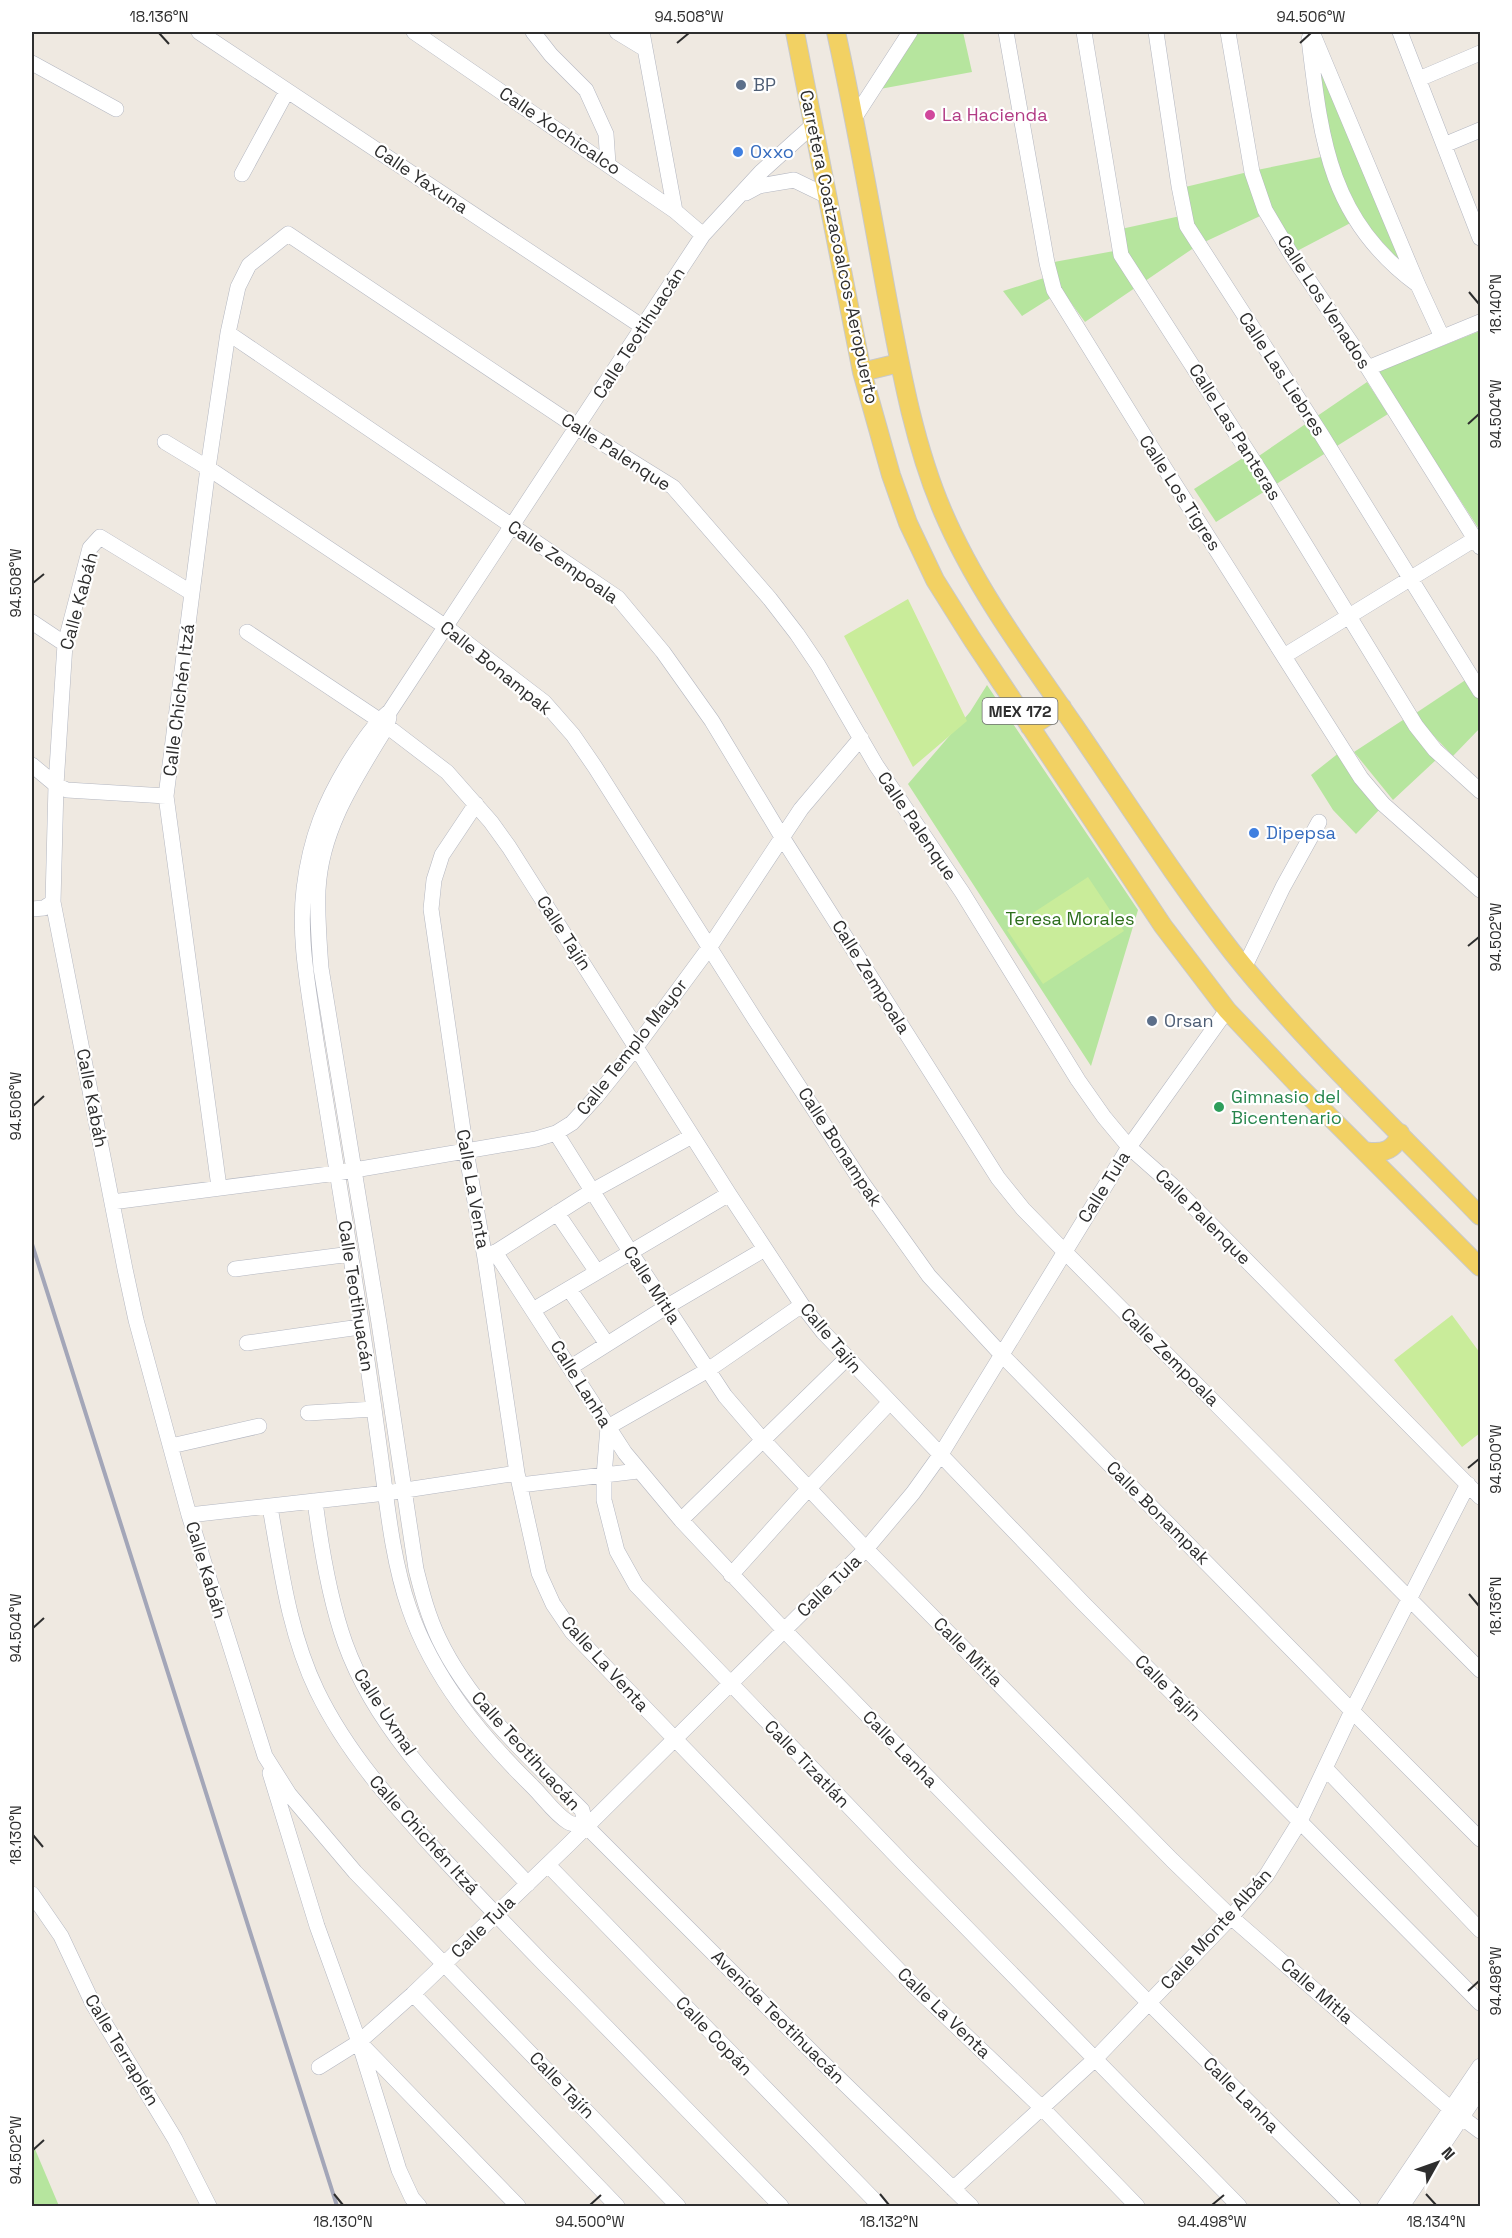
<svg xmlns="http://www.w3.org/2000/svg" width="1512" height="2238" viewBox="0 0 1512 2238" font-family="'Space Grotesk',sans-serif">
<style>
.green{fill:#b6e59e}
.pitch{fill:#c9ec9a}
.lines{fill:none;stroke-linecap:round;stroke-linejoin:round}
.minor-casing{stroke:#b4b7c1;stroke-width:16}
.major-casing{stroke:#c9c9c9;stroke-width:20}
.minor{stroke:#fff;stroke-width:15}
.major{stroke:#f2d163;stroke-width:18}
.rail{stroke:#a3a6b8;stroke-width:4}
.ticks{fill:none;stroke:#2e2e2e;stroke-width:2}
.service-dot{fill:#5c6f8a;stroke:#fff;stroke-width:2}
.hotel-dot{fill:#d1479c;stroke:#fff;stroke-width:2}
.shop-dot{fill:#3f7fe0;stroke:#fff;stroke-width:2}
.leisure-dot{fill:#2e9e5b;stroke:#fff;stroke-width:2}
.labels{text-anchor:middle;stroke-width:4.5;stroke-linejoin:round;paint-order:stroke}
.shield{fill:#fff;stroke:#6d6d6d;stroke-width:1.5}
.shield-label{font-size:16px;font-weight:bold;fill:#2e2e2e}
.service-label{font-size:18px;fill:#4e5e75;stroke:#fff;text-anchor:start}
.hotel-label{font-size:18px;fill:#b23c85;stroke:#fff;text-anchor:start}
.street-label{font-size:18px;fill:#2e2e2e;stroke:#fff}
.shop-label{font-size:18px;fill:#366cbe;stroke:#fff;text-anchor:start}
.park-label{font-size:18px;fill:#2c6e1b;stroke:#fff}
.leisure-label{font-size:18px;fill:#27864d;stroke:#fff;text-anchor:start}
.neatline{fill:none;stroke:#2e2e2e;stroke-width:2}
.ticks-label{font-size:15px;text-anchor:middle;fill:#2e2e2e}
</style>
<rect width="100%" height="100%" fill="#efe9e1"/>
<path class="green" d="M 914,32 L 963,32 L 972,72 L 880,89 Z
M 1320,61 L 1409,271 L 1360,218 L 1297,251 L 1273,210 L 1198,245 L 1085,322 L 1061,289 L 1054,262 L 1114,251 L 1121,229 L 1185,215 L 1181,188 L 1252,171 L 1326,156 Z
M 1044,278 L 1052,297 L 1022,316 L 1003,291 Z
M 1480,331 L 1480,527 L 1479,529 L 1377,372 Z
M 1367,382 L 1388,414 L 1216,522 L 1194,489 L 1249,454 L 1253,460 Z
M 1467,679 L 1480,700 L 1480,728 L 1453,756 L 1430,732 L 1416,713 Z
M 987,685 L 1138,910 L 1091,1066 L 908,784 L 970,712 Z
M 1406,718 L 1437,759 L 1393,800 L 1354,752 Z
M 1340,752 L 1381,808 L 1356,834 L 1333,810 L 1311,775 Z
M 32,2142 L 59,2206 L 32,2206 Z"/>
<path class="pitch" d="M 908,599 L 967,721 L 913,767 L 844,636 Z
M 1088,877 L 1124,931 L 1043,984 L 1007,930 Z
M 1452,1315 L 1480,1353 L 1480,1433 L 1462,1447 L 1394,1360 Z"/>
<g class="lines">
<defs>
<path id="minor" d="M 199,32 L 643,327
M 414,32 L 675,211 L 703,235
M 533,32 L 551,55 L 586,90 L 606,134 L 608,164
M 617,32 L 645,49
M 642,32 L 675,211
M 1006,32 L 1047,263 L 1054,290 L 1148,442 L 1361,778 L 1383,804 L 1480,890
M 1084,32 L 1121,255 L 1262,474 L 1416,726 L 1435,750 L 1480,791
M 1156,32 L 1179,186 L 1187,226 L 1321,434 L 1480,691
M 1228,32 L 1252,172 L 1265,210 L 1291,254 L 1368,368 L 1480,547
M 1312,32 L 1418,285 L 1442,337
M 1400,32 L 1480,238
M 1309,39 C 1321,140 1329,220 1418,285
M 32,63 L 116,109
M 1419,79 L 1480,53
M 855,117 L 910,32
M 1444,145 L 1480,130
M 242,174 L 287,91
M 746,193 L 759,186 L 794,180 L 827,196
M 228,333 L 618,598 L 663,652 L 712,721 L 782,837 L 998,1178 L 1023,1209 L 1064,1251 L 1480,1670
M 1368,368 L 1480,322
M 165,442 L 208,468 L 446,627 L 544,702 L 573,735 L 595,767 L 756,1021 L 861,1181 L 929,1276 L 1001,1354 L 1352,1711 L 1480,1839
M 192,593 L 100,537 L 90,548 L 65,644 L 56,785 L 53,902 L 125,1269 L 136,1320 L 189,1515 L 265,1756 L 289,1794 L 355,1872 L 678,2206
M 32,622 L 65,644
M 247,632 L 379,720 L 447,772 L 491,822 L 509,847 L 729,1194 L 802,1305 L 823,1332 L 1083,1603 L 1480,2003
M 1284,656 L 1475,539
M 389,717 L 387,726 C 356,777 321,828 318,890 C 317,916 319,942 321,968 L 379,1323 L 416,1569 C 422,1593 428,1616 439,1639 C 471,1706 530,1758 582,1810 L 586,1826
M 32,765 L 56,785 L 67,790 L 166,796
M 476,804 L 442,855 L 434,880 L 431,909 L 466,1151 L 485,1258 L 517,1473 L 539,1573 L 553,1604 L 572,1632 L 674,1738 L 915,1987 L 1042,2108 L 1137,2206
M 32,909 L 44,908 L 53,902
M 1245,966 L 1283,887 L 1319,822
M 556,1133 L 631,1253 L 725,1396 L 762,1439 L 866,1549 L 1172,1860 L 1231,1917 L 1452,2110 L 1480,2131
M 219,1187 L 166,796 L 208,468 L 228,333 L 238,287 L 249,265 L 288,234 L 578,428 L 673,487 L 770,599 L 797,634 L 818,665 L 876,765 L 962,892 L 1078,1080 L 1104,1117 L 1129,1147 L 1172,1185 L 1480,1497
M 112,1202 L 337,1173 L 536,1139 L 556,1133 L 572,1123 L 596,1097 L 636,1047 L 709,948 L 801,809 L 861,738
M 557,1213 L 597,1272
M 495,1252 L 625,1453 L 681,1520 L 784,1630 L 948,1798 L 1149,2003 L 1353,2206
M 488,1257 L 592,1191 L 692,1136
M 235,1269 L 351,1254
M 569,1289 L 607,1344
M 802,1305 L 708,1370 L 608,1427 L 604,1476 L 604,1500 L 617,1551 L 636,1585 L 907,1867 L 1239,2206
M 533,1310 L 729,1194
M 247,1343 L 360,1327
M 571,1367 L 666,1307 L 765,1249
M 308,1413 L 374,1409
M 171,1446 L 259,1426
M 520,1485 L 638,1471
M 315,1501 C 321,1548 329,1598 345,1643 C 379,1738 461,1812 528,1884
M 270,1507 C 281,1569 289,1633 317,1691 C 347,1753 393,1804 439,1854 C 474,1892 510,1929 546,1966 C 625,2045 702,2126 781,2206
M 189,1515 L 386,1493 L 517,1473
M 681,1520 L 847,1358
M 731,1575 L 809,1488 L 890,1402
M 1326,1769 L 1480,1930
M 270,1773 L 317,1926 L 359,2042 L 399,2170 L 412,2198 L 419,2206
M 586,1826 C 580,1825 573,1825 568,1822 C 555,1814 544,1798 533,1787 C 481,1736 433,1678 409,1608 C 392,1559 387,1503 380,1452 C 371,1385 361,1319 350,1252 C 339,1182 327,1111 316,1041 C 309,991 298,939 304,889 C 310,838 325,801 352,758 C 363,741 374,724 390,711 L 703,235 L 761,172 L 813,125
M 586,1826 L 820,2060 L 971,2206
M 548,1865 L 880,2206
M 32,1894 L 61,1936 L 93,2004 L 175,2139 L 209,2206
M 413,1994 L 617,2206
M 361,2044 L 518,2206
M 319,2067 L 359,2042 L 413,1994 L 568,1845 L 866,1549 L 913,1493 L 941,1454 L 1129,1147 L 1227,1010
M 953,2189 L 1094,2060 L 1231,1917 L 1266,1876 L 1300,1821 L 1352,1711 L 1468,1484
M 1385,2206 L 1480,2066
M 1402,2206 L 1480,2090"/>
<path id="major" d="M 795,32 L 862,372 L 891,475 L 908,523 L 935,580 L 972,639 L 1163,926 L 1227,1010 L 1295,1082 L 1480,1267
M 836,32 C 855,117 870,204 886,291 C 900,365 913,442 943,512 C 976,589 1027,657 1074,725 C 1126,801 1176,880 1233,953 C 1308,1047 1397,1130 1480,1216
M 862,372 L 899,363
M 1030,727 L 1062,707
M 1365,1151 C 1382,1154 1395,1151 1400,1133"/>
</defs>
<use href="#minor" class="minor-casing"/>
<use href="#major" class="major-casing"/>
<use href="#minor" class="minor"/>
<use href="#major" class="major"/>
<path class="rail" d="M 32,1244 L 337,2206"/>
</g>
<path class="ticks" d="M 159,33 L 169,44M 677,43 L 689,33M 1300,43 L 1311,33M 1469,292 L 1479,304M 1468,424 L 1479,414M 33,583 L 44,574M 1468,946 L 1479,937M 33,1106 L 44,1096M 1468,1468 L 1479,1459M 1469,1594 L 1479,1606M 33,1628 L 44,1618M 33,1835 L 43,1847M 1468,1991 L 1479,1981M 33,2150 L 44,2140M 334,2194 L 343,2205M 880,2194 L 889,2205M 1426,2194 L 1436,2205M 590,2205 L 601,2195M 1212,2205 L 1224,2195"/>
<g class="service-dot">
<circle cx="741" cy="85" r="6"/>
<circle cx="1152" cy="1021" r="6"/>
</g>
<circle class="hotel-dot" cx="930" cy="115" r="6"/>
<g class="shop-dot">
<circle cx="738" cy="152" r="6"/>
<circle cx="1254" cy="833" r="6"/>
</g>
<circle class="leisure-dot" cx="1219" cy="1107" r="6"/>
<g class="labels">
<rect class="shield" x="982.5" y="698" width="75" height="26" rx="4.5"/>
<g class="shield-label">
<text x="1020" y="717">MEX 172</text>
</g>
<g class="service-label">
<text x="753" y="91">BP</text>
<text x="1164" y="1027">Orsan</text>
</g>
<g class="hotel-label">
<text x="942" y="121">La Hacienda</text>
</g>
<g class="street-label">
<text transform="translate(560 131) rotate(34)" y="6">Calle Xochicalco</text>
<text transform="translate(421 179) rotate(34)" y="6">Calle Yaxuna</text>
<text transform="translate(839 247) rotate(78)" y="6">Carretera Coatzacoalcos-Aeropuerto</text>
<text transform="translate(1324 302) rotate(57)" y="6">Calle Los Venados</text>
<text transform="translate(639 333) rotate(-57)" y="6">Calle Teotihuacán</text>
<text transform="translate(1282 374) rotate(57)" y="6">Calle Las Liebres</text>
<text transform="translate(1235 432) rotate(58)" y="6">Calle Las Panteras</text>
<text transform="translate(616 452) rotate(33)" y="6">Calle Palenque</text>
<text transform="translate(1180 493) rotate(57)" y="6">Calle Los Tigres</text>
<text transform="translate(563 562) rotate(35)" y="6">Calle Zempoala</text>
<text transform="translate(79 601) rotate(-75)" y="6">Calle Kabáh</text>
<text transform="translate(496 668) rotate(39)" y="6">Calle Bonampak</text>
<text transform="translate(179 700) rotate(-83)" y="6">Calle Chichén Itzá</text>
<text transform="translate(917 826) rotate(56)" y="6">Calle Palenque</text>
<text transform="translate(564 933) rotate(57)" y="6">Calle Tajín</text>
<text transform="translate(871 977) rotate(58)" y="6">Calle Zempoala</text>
<text transform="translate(632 1047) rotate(-52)" y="6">Calle Templo Mayor</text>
<text transform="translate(92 1098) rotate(79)" y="6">Calle Kabáh</text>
<text transform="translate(840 1147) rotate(57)" y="6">Calle Bonampak</text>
<text transform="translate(1104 1187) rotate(-58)" y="6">Calle Tula</text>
<text transform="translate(473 1189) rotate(80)" y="6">Calle La Venta</text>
<text transform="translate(1203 1217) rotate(45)" y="6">Calle Palenque</text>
<text transform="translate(652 1285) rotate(57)" y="6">Calle Mitla</text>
<text transform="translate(356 1296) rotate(81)" y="6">Calle Teotihuacán</text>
<text transform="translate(831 1338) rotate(50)" y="6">Calle Tajín</text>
<text transform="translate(1170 1357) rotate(45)" y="6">Calle Zempoala</text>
<text transform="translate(581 1384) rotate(58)" y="6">Calle Lanha</text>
<text transform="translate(1158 1513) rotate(45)" y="6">Calle Bonampak</text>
<text transform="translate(206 1570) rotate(73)" y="6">Calle Kabáh</text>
<text transform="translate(829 1586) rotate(-44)" y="6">Calle Tula</text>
<text transform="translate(968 1652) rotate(45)" y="6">Calle Mitla</text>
<text transform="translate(605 1664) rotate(48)" y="6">Calle La Venta</text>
<text transform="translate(1168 1688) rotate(45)" y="6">Calle Tajín</text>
<text transform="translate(385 1712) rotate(57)" y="6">Calle Uxmal</text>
<text transform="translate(900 1749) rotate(46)" y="6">Calle Lanha</text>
<text transform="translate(526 1751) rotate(48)" y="6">Calle Teotihuacán</text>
<text transform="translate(807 1764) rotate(46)" y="6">Calle Tizatlán</text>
<text transform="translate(424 1835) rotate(48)" y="6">Calle Chichén Itzá</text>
<text transform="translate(483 1927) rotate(-44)" y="6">Calle Tula</text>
<text transform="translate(1216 1929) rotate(-48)" y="6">Calle Monte Albán</text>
<text transform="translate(1317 1991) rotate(41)" y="6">Calle Mitla</text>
<text transform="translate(944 2013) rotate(44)" y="6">Calle La Venta</text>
<text transform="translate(778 2017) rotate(45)" y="6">Avenida Teotihuacán</text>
<text transform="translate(714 2036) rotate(46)" y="6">Calle Copán</text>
<text transform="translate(122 2050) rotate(59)" y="6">Calle Terraplén</text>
<text transform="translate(562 2085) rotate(46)" y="6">Calle Tajín</text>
<text transform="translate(1241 2095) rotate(45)" y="6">Calle Lanha</text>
</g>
<g class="shop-label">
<text x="750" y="158">Oxxo</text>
<text x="1266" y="839">Dipepsa</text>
</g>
<g class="park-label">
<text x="1070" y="925">Teresa Morales</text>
</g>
<g class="leisure-label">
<text x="1231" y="1103">Gimnasio del<tspan x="1231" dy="21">Bicentenario</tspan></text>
</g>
</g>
<rect width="1512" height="2238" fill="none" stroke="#ffffff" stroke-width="66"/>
<g transform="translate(1437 2163) rotate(50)" stroke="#ffffff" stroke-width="4.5" paint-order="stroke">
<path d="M0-4.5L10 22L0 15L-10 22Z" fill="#2e2e2e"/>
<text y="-9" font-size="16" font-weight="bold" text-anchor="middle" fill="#2e2e2e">N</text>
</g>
<rect x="33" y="33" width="1446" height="2172" class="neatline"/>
<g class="ticks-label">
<text x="159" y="22">18.136°N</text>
<text x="689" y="22">94.508°W</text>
<text x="1311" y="22">94.506°W</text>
<text transform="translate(1496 304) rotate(-90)" y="5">18.140°N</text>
<text transform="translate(1496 414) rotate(-90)" y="5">94.504°W</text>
<text transform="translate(16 583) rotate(-90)" y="5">94.508°W</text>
<text transform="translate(1496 937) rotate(-90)" y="5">94.502°W</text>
<text transform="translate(16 1106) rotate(-90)" y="5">94.506°W</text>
<text transform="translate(1496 1459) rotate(-90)" y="5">94.500°W</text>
<text transform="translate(1496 1606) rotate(-90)" y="5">18.136°N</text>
<text transform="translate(16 1628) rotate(-90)" y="5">94.504°W</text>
<text transform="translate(16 1835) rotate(-90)" y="5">18.130°N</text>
<text transform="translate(1496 1981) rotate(-90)" y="5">94.498°W</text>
<text transform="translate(16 2150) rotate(-90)" y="5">94.502°W</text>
<text x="343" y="2227">18.130°N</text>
<text x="590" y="2227">94.500°W</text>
<text x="889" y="2227">18.132°N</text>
<text x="1212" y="2227">94.498°W</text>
<text x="1436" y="2227">18.134°N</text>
</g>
</svg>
